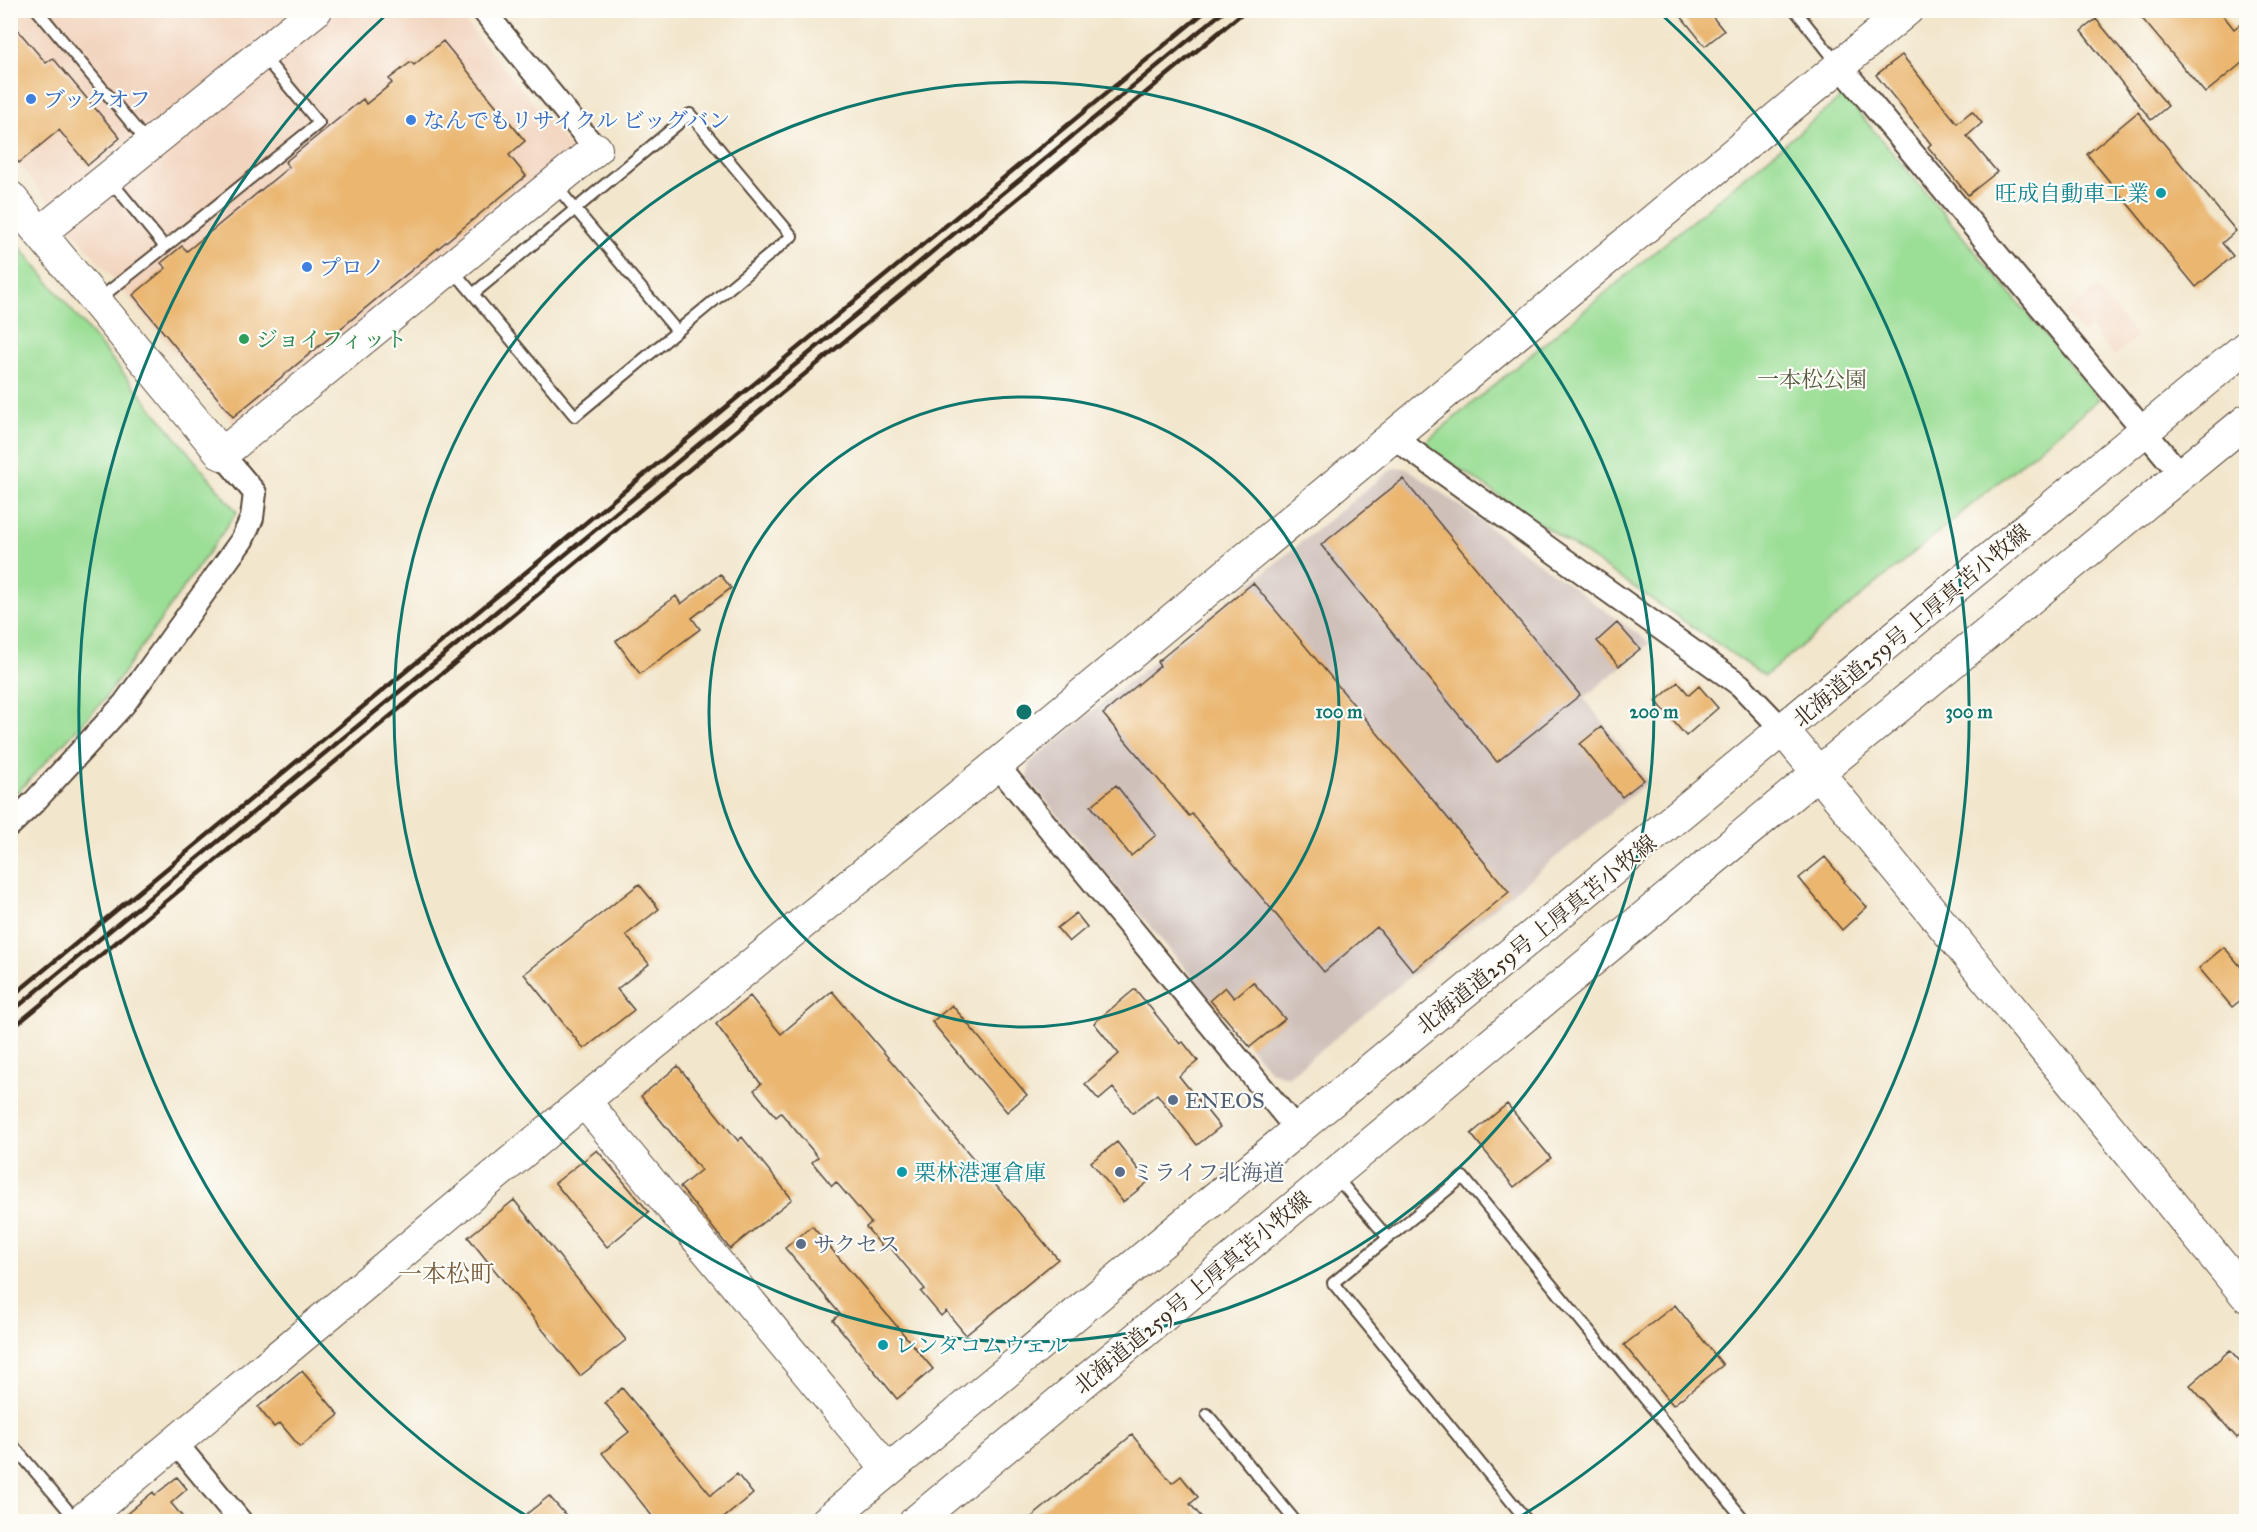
<svg xmlns="http://www.w3.org/2000/svg" width="2257" height="1532" viewBox="0 0 2257 1532" font-family="'IM FELL Great Primer','Noto Serif JP',serif">
<style>
.built{fill:#f2d4be}
.industrial{fill:#cfc0ba}
.green{fill:#9bde96;stroke:#6b845a;stroke-width:1.5}
.building{fill:#eab670}
.lines{fill:none;stroke-linecap:round;stroke-linejoin:round}
.lane-casing{stroke:#564638;stroke-width:14}
.street-casing{stroke:#564638;stroke-width:26}
.secondary-casing{stroke:#564638;stroke-width:34}
.lane{stroke:#fff;stroke-width:10}
.street{stroke:#fff;stroke-width:22}
.secondary{stroke:#fff;stroke-width:32}
.rail{stroke:#3b2a1e;stroke-width:4.5}
.ring{fill:none;stroke:#0f766e;stroke-width:3}
.shop-dot{fill:#3f7fe0;stroke:#fdfcf7;stroke-width:2}
.culture-dot{fill:#0f9aa8;stroke:#fdfcf7;stroke-width:2}
.leisure-dot{fill:#2e9e5b;stroke:#fdfcf7;stroke-width:2}
.service-dot{fill:#5c6f8a;stroke:#fdfcf7;stroke-width:2}
.labels{text-anchor:middle;stroke-width:4.5;stroke-linejoin:round;paint-order:stroke}
.shop-label{font-size:22px;fill:#366cbe;stroke:#fdfcf7;text-anchor:start}
.culture-label{font-size:22px;fill:#0d838f;stroke:#fdfcf7;text-anchor:start}
.leisure-label{font-size:22px;fill:#27864d;stroke:#fdfcf7;text-anchor:start}
.park-label{font-size:22px;fill:#53573c;stroke:#fdfcf7}
.street-label{font-size:22px;fill:#3b2a1e;stroke:#fdfcf7}
.service-label{font-size:22px;fill:#4e5e75;stroke:#fdfcf7;text-anchor:start}
.neighbourhood-label{font-size:24px;fill:#785b3b;stroke:#fdfcf7}
.centre{fill:#0f766e;stroke:#fdfcf7;stroke-width:3}
.ring-label{font-size:18px;text-anchor:middle;font-weight:bold;fill:#0f766e;stroke:#fdfcf7;stroke-width:4.5;stroke-linejoin:round;paint-order:stroke}
</style>
<rect width="100%" height="100%" fill="#fdfcf7"/>
<filter id="ink" filterUnits="userSpaceOnUse"><feTurbulence type="fractalNoise" baseFrequency=".0167" numOctaves="2"/><feDisplacementMap in="SourceGraphic" scale="12" xChannelSelector="R" yChannelSelector="G"/><feConvolveMatrix kernelMatrix="1 2 1 2 8 2 1 2 1" color-interpolation-filters="sRGB"/></filter>
<filter id="wash" filterUnits="userSpaceOnUse"><feTurbulence type="fractalNoise" baseFrequency=".008" numOctaves="4" result="noise"/><feDisplacementMap in="SourceGraphic" scale="24" xChannelSelector="R" yChannelSelector="G"/><feGaussianBlur stdDeviation="1.35" result="paint"/><feColorMatrix in="noise" values="0 0 0 0 0 0 0 0 0 0 0 0 0 0 0 0 0 1.4 0 .05"/><feComposite in="paint" operator="in"/></filter>
<g filter="url(#wash)">
<rect width="100%" height="100%" fill="#f2e6cc"/>
<path class="built" d="M 10,11 L 456,11 L 572,150 L 234,424 L 11,156 Z
M 2096,288 L 2137,337 L 2114,356 L 2090,328 L 2082,333 L 2065,314 Z"/>
<path class="industrial" d="M 1393,468 L 1407,468 L 1650,643 L 1584,698 L 1648,782 L 1288,1077 L 1270,1071 L 1028,779 L 1029,763 Z"/>
<path class="green" d="M 1844,95 L 2099,399 L 1765,676 L 1423,444 Z
M 11,236 L 237,512 L 104,700 L 11,799 Z"/>
<g id="blocks">
<path class="building" d="M 1676,10 L 1707,10 L 1724,31 L 1705,46 Z
M 2135,10 L 2219,10 L 2234,29 L 2247,19 L 2247,59 L 2205,93 Z
M 2096,19 L 2168,106 L 2151,120 L 2081,31 Z
M 10,21 L 46,63 L 53,58 L 120,138 L 88,165 L 59,130 L 19,163 L 10,152 Z
M 443,41 L 525,141 L 509,155 L 526,176 L 233,417 L 133,295 L 166,268 L 161,263 L 182,246 L 187,251 L 289,167 L 285,162 L 363,99 L 366,104 L 392,83 L 389,79 L 411,62 L 414,65 Z
M 1902,55 L 1957,123 L 1972,111 L 1982,123 L 1967,136 L 1997,172 L 1968,195 L 1928,147 L 1931,144 L 1876,75 Z
M 2138,112 L 2236,231 L 2222,243 L 2233,256 L 2196,287 L 2087,154 Z
M 1403,479 L 1580,695 L 1497,762 L 1321,545 Z
M 720,574 L 731,588 L 692,618 L 700,629 L 640,674 L 616,641 L 676,596 L 681,604 Z
M 1253,583 L 1509,892 L 1413,971 L 1377,927 L 1324,972 L 1192,814 L 1189,816 L 1103,714 L 1160,666 L 1157,662 Z
M 1617,623 L 1640,649 L 1619,666 L 1597,641 Z
M 1678,682 L 1689,695 L 1699,686 L 1718,708 L 1686,736 L 1656,701 Z
M 1601,727 L 1644,780 L 1622,797 L 1580,744 Z
M 1116,785 L 1156,835 L 1131,856 L 1091,806 Z
M 1825,857 L 1845,881 L 1844,882 L 1867,907 L 1842,930 L 1799,878 Z
M 639,884 L 659,909 L 626,935 L 649,964 L 617,989 L 634,1010 L 584,1049 L 524,974 Z
M 1076,913 L 1087,927 L 1069,942 L 1057,928 Z
M 2224,947 L 2247,974 L 2247,995 L 2232,1007 L 2199,968 Z
M 1253,982 L 1285,1019 L 1250,1047 L 1210,1000 L 1225,987 L 1234,998 Z
M 1135,989 L 1180,1044 L 1183,1042 L 1198,1061 L 1179,1076 L 1220,1127 L 1197,1145 L 1157,1094 L 1133,1113 L 1113,1088 L 1099,1100 L 1085,1084 L 1119,1054 L 1094,1023 Z
M 832,991 L 1058,1259 L 966,1335 L 946,1311 L 941,1316 L 921,1292 L 925,1289 L 889,1246 L 885,1250 L 866,1227 L 871,1223 L 836,1182 L 832,1186 L 812,1162 L 818,1157 L 781,1113 L 776,1117 L 754,1090 L 761,1084 L 716,1024 L 750,996 L 781,1034 Z
M 952,1005 L 1027,1095 L 1007,1112 L 932,1022 Z
M 678,1066 L 738,1141 L 742,1137 L 792,1199 L 730,1249 L 680,1187 L 701,1170 L 641,1096 Z
M 1507,1104 L 1551,1158 L 1514,1187 L 1471,1134 Z
M 1117,1142 L 1148,1182 L 1123,1202 L 1091,1162 Z
M 597,1150 L 649,1212 L 607,1247 L 555,1183 Z
M 514,1200 L 626,1340 L 580,1376 L 468,1237 Z
M 812,1226 L 933,1369 L 897,1399 L 833,1320 L 840,1314 L 785,1248 Z
M 1675,1305 L 1723,1365 L 1673,1405 L 1624,1345 Z
M 2230,1350 L 2247,1369 L 2247,1430 L 2237,1438 L 2190,1385 Z
M 302,1371 L 339,1415 L 300,1447 L 280,1423 L 274,1427 L 258,1407 Z
M 622,1388 L 711,1495 L 737,1474 L 753,1494 L 720,1521 L 656,1521 L 602,1453 L 629,1432 L 605,1403 Z
M 1132,1435 L 1172,1483 L 1181,1476 L 1198,1497 L 1190,1504 L 1205,1521 L 1027,1521 Z
M 177,1477 L 187,1489 L 171,1503 L 186,1521 L 118,1521 L 153,1492 L 155,1495 Z
M 549,1496 L 571,1521 L 518,1521 Z"/>
</g>
</g>
<g filter="url(#ink)">
<use href="#blocks" fill-opacity="0" stroke="#564638" stroke-width="1.5"/>
<g class="lines">
<defs>
<path id="lane" d="M 37,10 L 147,142
M 1795,10 L 1838,64
M 556,186 L 677,331
M 165,247 L 319,123 L 264,57
M 453,270 L 575,416 L 792,236 L 690,114 L 473,294
M 99,299 L 165,247 L 110,180
M 1336,1177 L 1388,1238 L 1333,1283 L 1528,1522
M 1388,1238 L 1463,1177 L 1746,1522
M 1207,1414 L 1296,1522
M 10,1442 L 78,1522"/>
<path id="street" d="M 483,10 L 596,149
M 1840,66 L 2181,475
M 1393,437 L 1740,685 L 1783,730
M 997,765 L 1297,1130
M 10,825 L 34,802 L 124,704 L 242,540 L 252,518 L 255,493 L 222,454
M 175,1442 L 241,1522"/>
<path id="secondary" d="M 10,197 L 222,454 L 596,149
M 40,233 L 316,10
M 1783,730 L 2246,1295
M 584,1101 L 888,1470
M 80,1522 L 584,1101 L 997,765 L 1907,10
M 826,1522 L 1297,1130 L 2246,347
M 915,1522 L 1819,772 L 2246,421"/>
</defs>
<use href="#lane" class="lane-casing"/>
<use href="#street" class="street-casing"/>
<use href="#secondary" class="secondary-casing"/>
<use href="#lane" class="lane"/>
<use href="#street" class="street"/>
<use href="#secondary" class="secondary"/>
<path class="rail" d="M 10,998 L 1207,10
M 10,1013 L 1225,10
M 10,1030 L 1246,10"/>
</g>
</g>
<g class="ring">
<circle cx="1024" cy="712" r="315"/>
<circle cx="1024" cy="712" r="630"/>
<path d="M530 1518A945 945 0 0 1 386 15M1662 15A945 945 0 0 1 1518 1518"/>
</g>
<g class="shop-dot">
<circle cx="31" cy="99" r="6"/>
<circle cx="411" cy="120" r="6"/>
<circle cx="307" cy="267" r="6"/>
</g>
<g class="culture-dot">
<circle cx="2161" cy="193" r="6"/>
<circle cx="902" cy="1172" r="6"/>
<circle cx="883" cy="1345" r="6"/>
</g>
<circle class="leisure-dot" cx="244" cy="339" r="6"/>
<g class="service-dot">
<circle cx="1173" cy="1100" r="6"/>
<circle cx="1120" cy="1172" r="6"/>
<circle cx="801" cy="1244" r="6"/>
</g>
<g class="labels">
<g class="shop-label">
<text x="43" y="107">ブックオフ</text>
<text x="423" y="128">なんでもリサイクル ビッグバン</text>
<text x="319" y="275">プロノ</text>
</g>
<g class="culture-label">
<text x="2149" y="201" text-anchor="end">旺成自動車工業</text>
<text x="914" y="1180">栗林港運倉庫</text>
<text x="895" y="1353">レンタコムウェル</text>
</g>
<g class="leisure-label">
<text x="256" y="347">ジョイフィット</text>
</g>
<g class="park-label">
<text x="1812" y="387">一本松公園</text>
</g>
<g class="street-label">
<text transform="translate(1911 625) rotate(-40)" y="8">北海道道259号 上厚真苫小牧線</text>
<text transform="translate(1536 934) rotate(-39)" y="8">北海道道259号 上厚真苫小牧線</text>
<text transform="translate(1192 1292) rotate(-40)" y="8">北海道道259号 上厚真苫小牧線</text>
</g>
<g class="service-label">
<text x="1185" y="1108">ENEOS</text>
<text x="1132" y="1180">ミライフ北海道</text>
<text x="813" y="1252">サクセス</text>
</g>
<g class="neighbourhood-label">
<text x="446" y="1282">一本松町</text>
</g>
</g>
<circle cx="1024" cy="712" r="9" class="centre"/>
<g class="ring-label">
<text x="1339" y="718">100 m</text>
<text x="1654" y="718">200 m</text>
<text x="1969" y="718">300 m</text>
</g>
<rect width="2257" height="1532" fill="none" stroke="#fdfcf7" stroke-width="36"/>
</svg>
